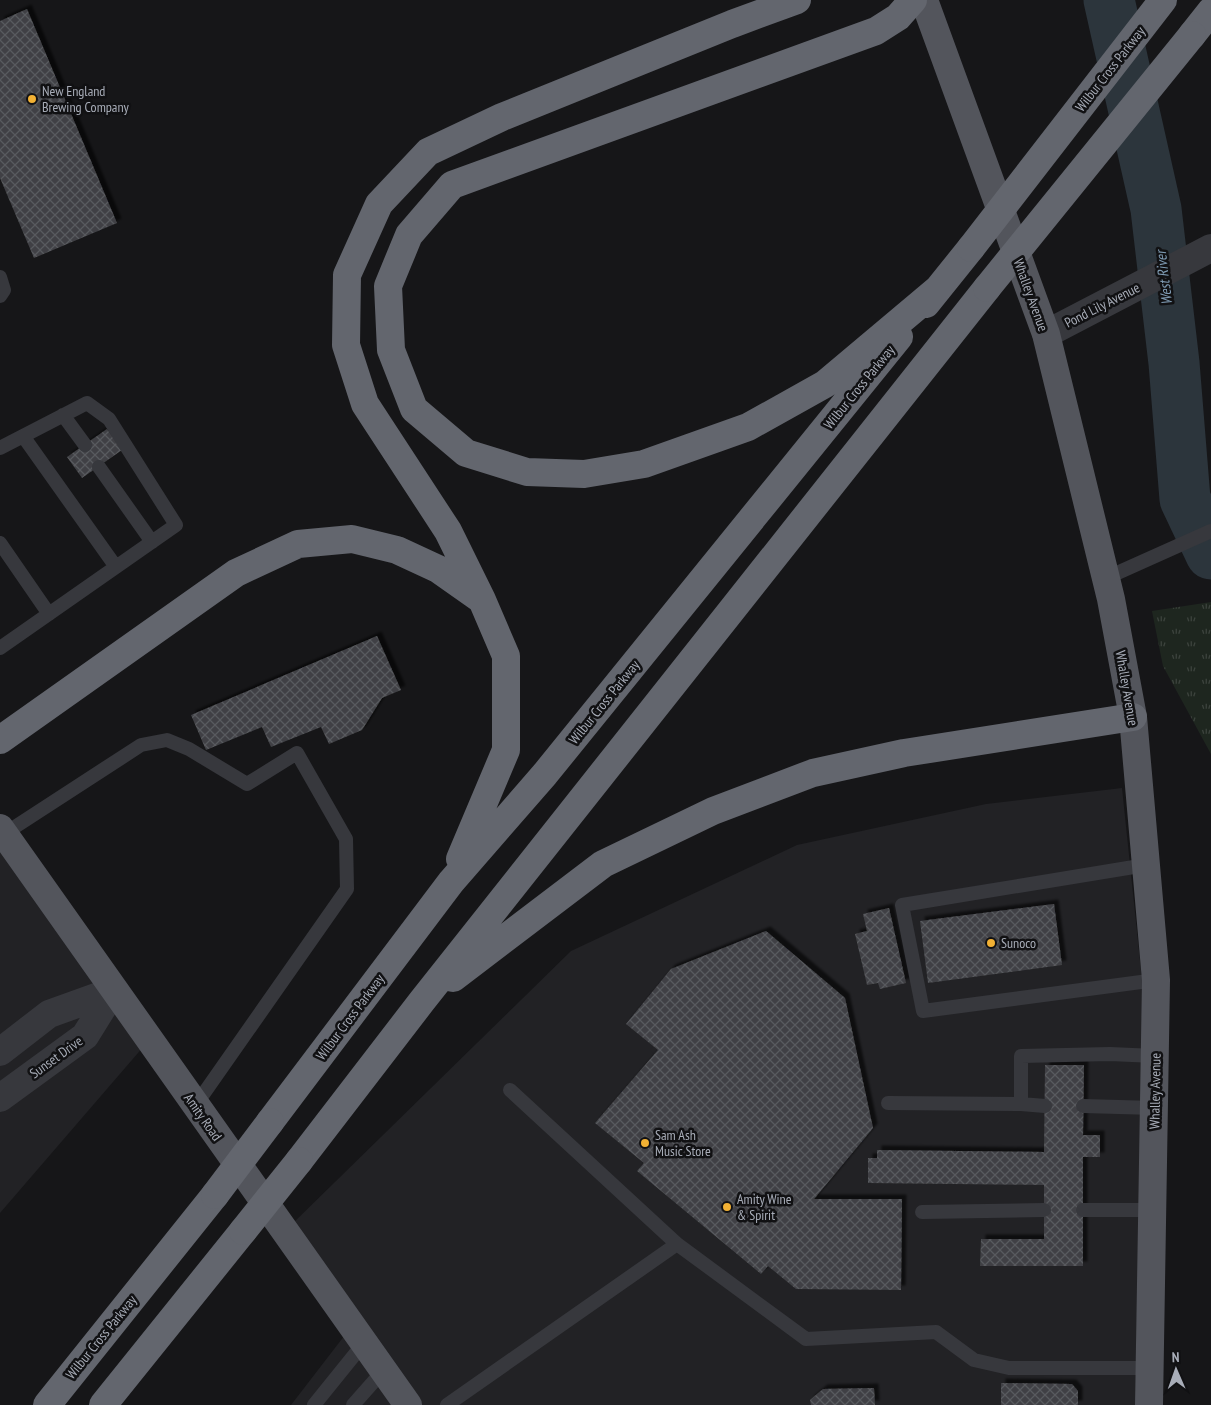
<svg xmlns="http://www.w3.org/2000/svg" width="1211" height="1405" viewBox="0 0 1211 1405" font-family="'PT Sans Narrow',sans-serif">
<style>
.built{fill:#222225}
.park{fill:url(#park-tufts)}
.lines{fill:none;stroke-linecap:round;stroke-linejoin:round}
.river{stroke:#2c353c;stroke-width:51}
.building{fill:url(#building-cross-hatch);filter:url(#shadow)}
.service{stroke:#37383d;stroke-width:14}
.minor{stroke:#37383d;stroke-width:28}
.tertiary{stroke:#37383d;stroke-width:28}
.primary{stroke:#53555c;stroke-width:28}
.motorway{stroke:#63666e;stroke-width:28}
.motorway-bridge{stroke:#63666e;stroke-width:28}
.poi-dot{fill:#f2b134;stroke:#111113;stroke-width:2}
.labels{text-anchor:middle;stroke-width:5;stroke-linejoin:round;paint-order:stroke}
.street-label{font-size:14px;fill:#a8adb8;stroke:#111113}
.poi-label{font-size:14px;fill:#a8adb8;stroke:#111113;text-anchor:start}
.water-label{font-size:15px;font-style:italic;fill:#7f9bb3;stroke:#111113}
</style>
<defs>
<pattern id="park-tufts" width="24" height="20" patternUnits="userSpaceOnUse" patternTransform="scale(1.25)"><rect width="24" height="20" fill="#1e261f"/><path d="M3 7l-1-3M5 7V3M7 7l1-3M15 17l-1-3M17 17v-4M19 17l1-3" fill="none" stroke="#3c433d"/></pattern>
<pattern id="building-cross-hatch" width="8" height="8" patternUnits="userSpaceOnUse" patternTransform="scale(1.25)"><rect width="8" height="8" fill="#404145"/><path d="M0 0l8 8M0 8l8-8" fill="none" stroke="#595a5e"/></pattern>
<filter id="shadow"><feDropShadow dx="4.5" dy="-4.5" stdDeviation="1" flood-color="#0009"/></filter>
</defs>
<rect width="100%" height="100%" fill="#161618"/>
<path class="built" d="M 1122,788 L 1144,999 L 1135,1405 L 291,1405 L 348,1331 L 287,1229 L 571,951 L 797,845 L 986,804 Z
M 0,841 L 144,1046 L 0,1213 Z"/>
<path class="park" d="M 1211,602 L 1211,754 L 1163,666 L 1152,611 Z"/>
<g class="lines">
<path class="river" d="M 1109,0 L 1156,209 L 1174,363 L 1185,499 L 1211,554"/>
</g>
<path class="building" d="M 27,9 L 117,223 L 34,258 L 0,178 L 0,21 Z
M 107,429 L 122,450 L 82,478 L 67,457 Z
M 377,636 L 401,690 L 382,698 L 362,730 L 329,744 L 321,727 L 271,747 L 262,727 L 206,750 L 191,715 Z
M 1054,904 L 1062,965 L 928,983 L 920,921 Z
M 889,908 L 906,983 L 880,989 L 878,983 L 867,985 L 855,934 L 867,931 L 863,914 Z
M 766,931 L 845,998 L 873,1128 L 814,1199 L 902,1199 L 901,1290 L 796,1289 L 768,1266 L 761,1274 L 637,1171 L 644,1163 L 595,1123 L 658,1050 L 626,1024 L 671,969 Z
M 1045,1065 L 1084,1065 L 1083,1135 L 1100,1135 L 1100,1157 L 1083,1157 L 1083,1266 L 980,1266 L 981,1239 L 1044,1239 L 1044,1185 L 868,1183 L 868,1158 L 877,1158 L 877,1150 L 1044,1152 Z
M 1001,1383 L 1072,1384 L 1078,1391 L 1078,1405 L 1001,1405 Z
M 874,1388 L 875,1405 L 811,1405 L 810,1400 L 823,1389 Z"/>
<g class="lines">
<path class="service" d="M 0,277 L 4,290 L 0,296
M 63,415 L 85,445
M 23,436 L 116,567
M 0,448 L 87,403 L 109,419 L 176,525 L 0,648
M 99,467 L 152,542
M 0,543 L 49,614
M 1106,578 L 1211,531
M 4,834 L 141,745 L 167,740 L 189,749 L 247,784 L 297,753 L 346,839 L 347,889 L 195,1106
M 1146,865 L 902,905 L 923,1011 L 1156,980
M 510,1090 L 677,1244 L 806,1339 L 936,1332 L 974,1360 L 1009,1368 L 1150,1368
M 888,1103 L 1021,1104 L 1021,1056 L 1110,1054 L 1155,1056
M 1021,1104 L 1045,1106
M 1083,1106 L 1155,1108
M 1083,1210 L 1153,1210
M 922,1212 L 1044,1210
M 314,1405 L 364,1343
M 353,1405 L 383,1371
M 447,1405 L 677,1244"/>
<path class="minor" d="M 0,1052 L 49,1014 L 113,991
M 0,1098 L 85,1036 L 113,991"/>
<path class="tertiary" d="M 1046,334 L 1211,248"/>
<path class="primary" d="M 924,0 L 1046,334 L 1111,599 L 1133,717 L 1156,980 L 1149,1405
M 0,828 L 408,1405"/>
<path class="motorway" d="M 913,0 L 898,17 L 876,31 L 452,185 L 409,235 L 388,286 L 391,350 L 414,409 L 466,453 L 527,472 L 584,474 L 644,464 L 748,427 L 825,384 L 938,289
M 1192,35 L 1211,11
M 926,304 L 971,248
M 482,600 L 448,531 L 365,404 L 346,345 L 347,275 L 379,204 L 428,152 L 502,117 L 732,24 L 797,0
M 0,740 L 236,573 L 298,544 L 352,539 L 397,550 L 438,569 L 482,600 L 506,656 L 506,750 L 460,859
M 453,978 L 603,864 L 713,811 L 813,773 L 904,753 L 1133,717
M 270,1122 L 451,882 L 545,774 L 899,337
M 299,1161 L 422,1001 L 987,288
M 47,1405 L 215,1195
M 103,1405 L 243,1231"/>
<path class="motorway-bridge" d="M 971,248 L 1163,0
M 987,288 L 1192,35
M 215,1195 L 270,1122
M 243,1231 L 299,1161"/>
</g>
<g class="poi-dot">
<circle cx="32" cy="99" r="5"/>
<circle cx="991" cy="943" r="5"/>
<circle cx="645" cy="1143" r="5"/>
<circle cx="727" cy="1207" r="5"/>
</g>
<g class="labels">
<g class="street-label">
<text transform="translate(1110 69) rotate(-52)" y="5">Wilbur Cross Parkway</text>
<text transform="translate(1031 295) rotate(70)" y="5">Whalley Avenue</text>
<text transform="translate(1102 305) rotate(-27)" y="5">Pond Lily Avenue</text>
<text transform="translate(859 387) rotate(-51)" y="5">Wilbur Cross Parkway</text>
<text transform="translate(1127 688) rotate(80)" y="5">Whalley Avenue</text>
<text transform="translate(604 702) rotate(-51)" y="5">Wilbur Cross Parkway</text>
<text transform="translate(350 1017) rotate(-53)" y="5">Wilbur Cross Parkway</text>
<text transform="translate(56 1057) rotate(-36)" y="5">Sunset Drive</text>
<text transform="translate(1155 1091) rotate(-89)" y="5">Whalley Avenue</text>
<text transform="translate(203 1117) rotate(55)" y="5">Amity Road</text>
<text transform="translate(101 1337) rotate(-51)" y="5">Wilbur Cross Parkway</text>
</g>
<g class="poi-label">
<text x="42" y="96">New England<tspan x="42" dy="16">Brewing Company</tspan></text>
<text x="1001" y="948">Sunoco</text>
<text x="655" y="1140">Sam Ash<tspan x="655" dy="16">Music Store</tspan></text>
<text x="737" y="1204">Amity Wine<tspan x="737" dy="16">&amp; Spirit</tspan></text>
</g>
<g class="water-label">
<text transform="translate(1164 278) rotate(-97)" y="5">West River</text>
</g>
</g>
<g transform="translate(1176 1370) rotate(358)" stroke="#111113" stroke-width="4" paint-order="stroke">
<path d="M0-4L9 19L0 12L-9 19Z" fill="#a8adb8"/>
<text y="-8" font-size="14" font-weight="bold" text-anchor="middle" fill="#a8adb8">N</text>
</g>
</svg>
